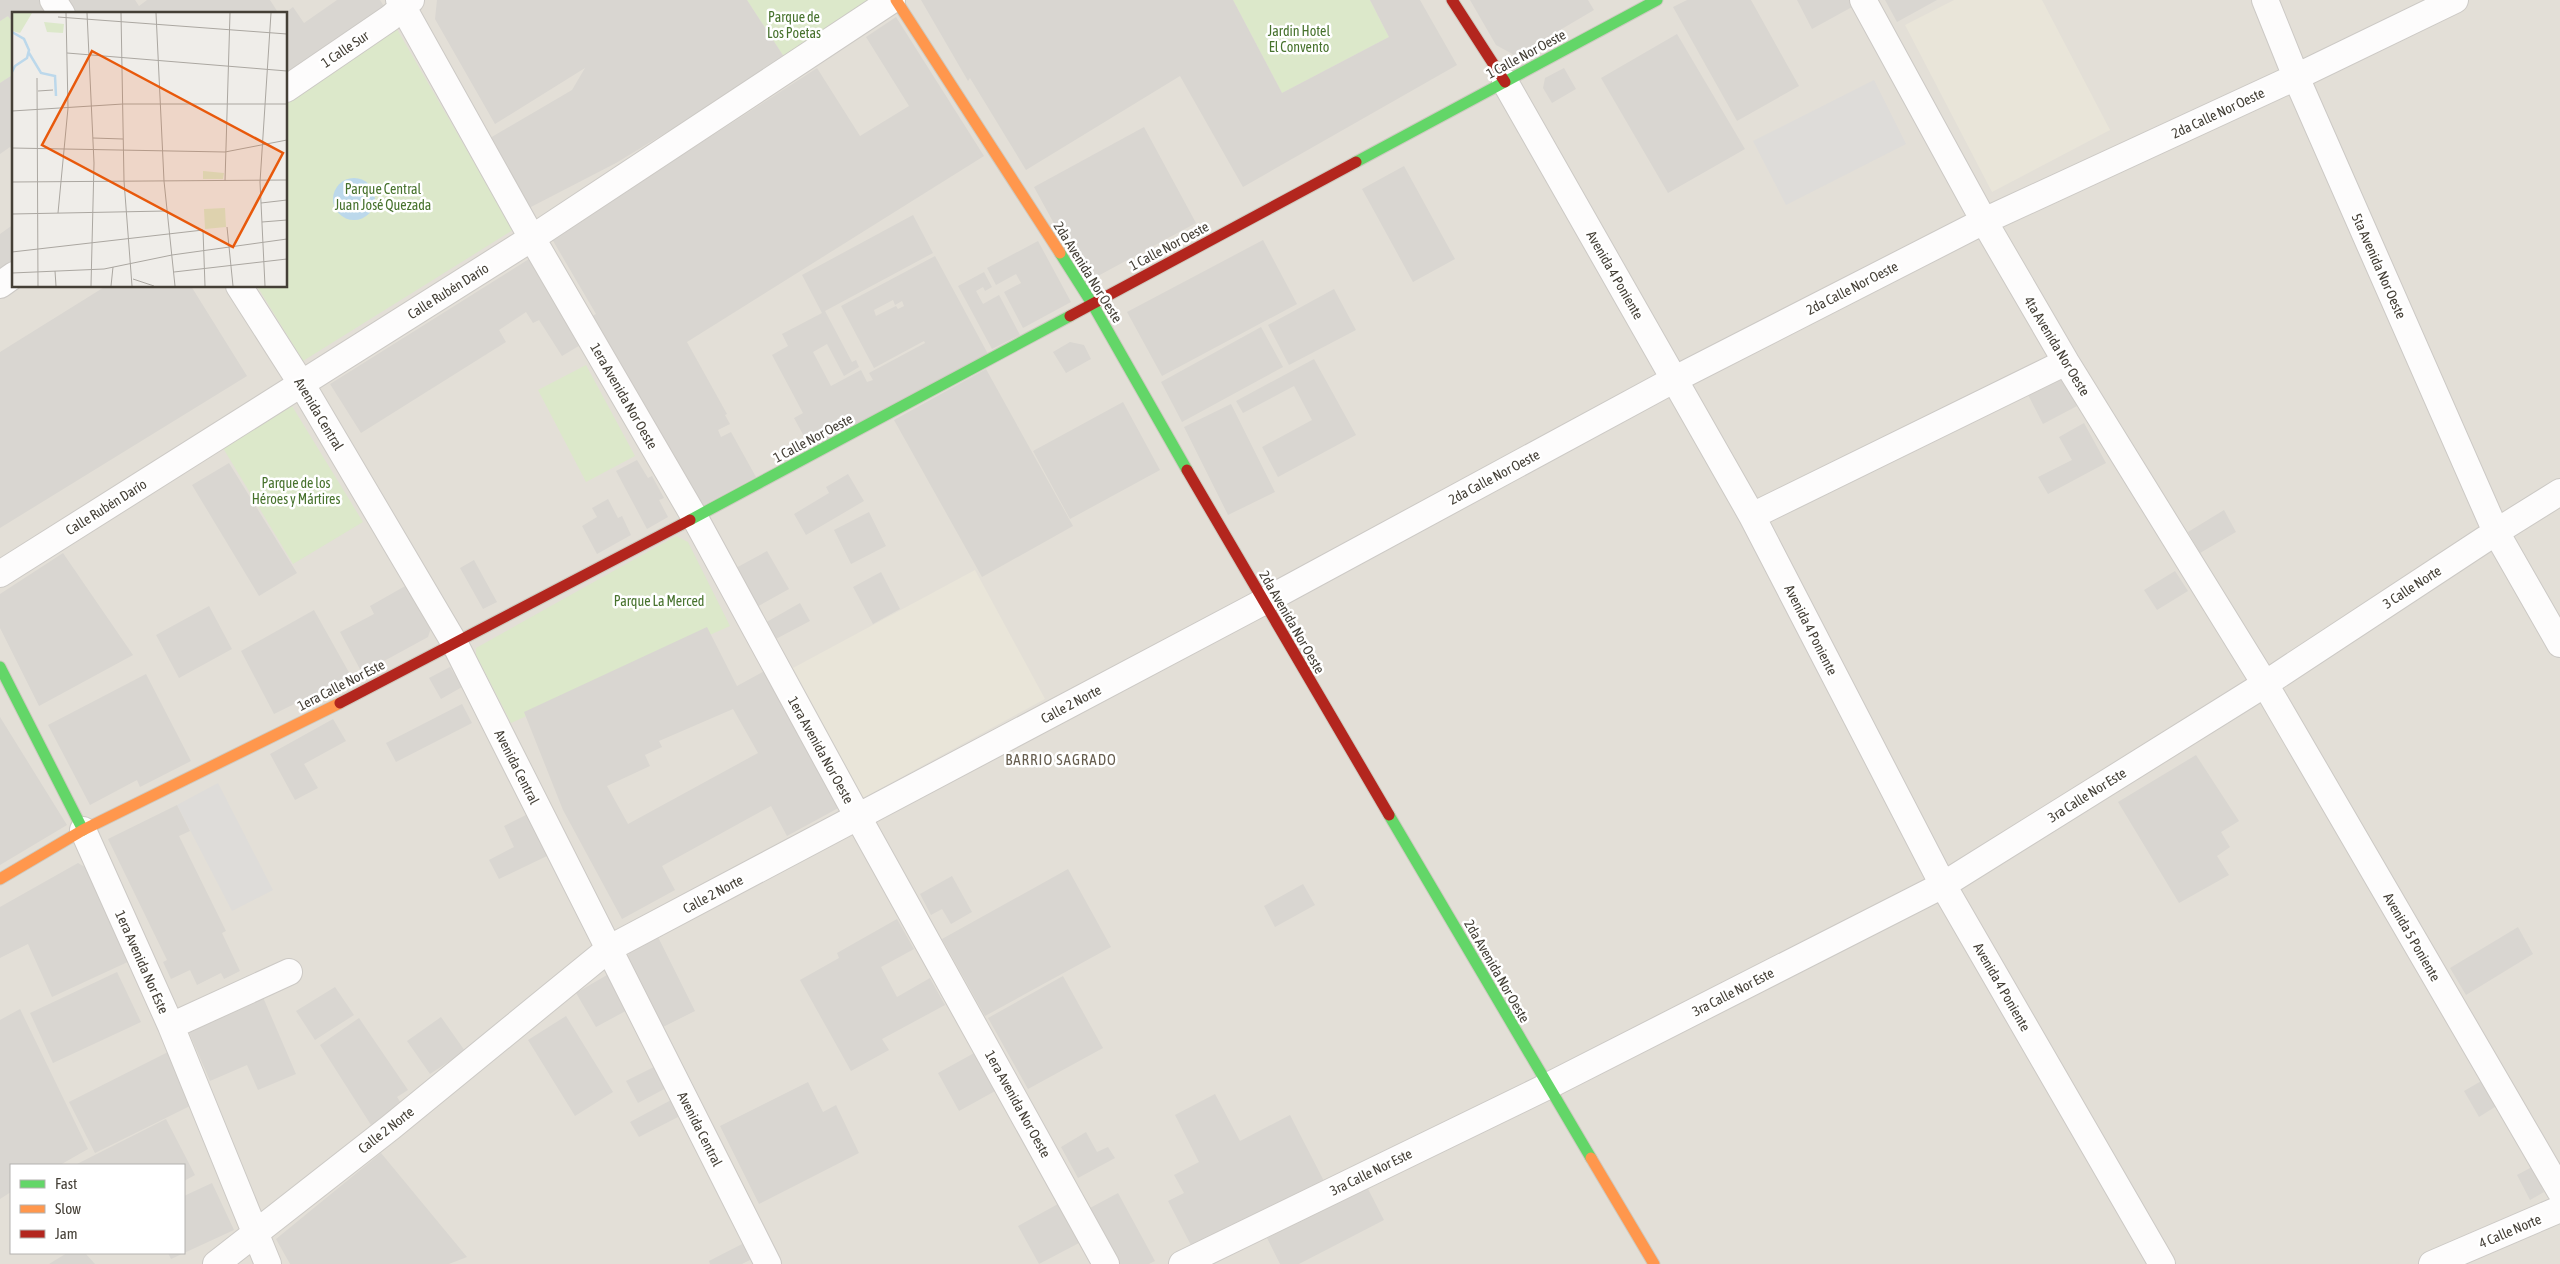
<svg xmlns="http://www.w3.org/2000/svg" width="2560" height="1264" viewBox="0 0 2560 1264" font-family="'Asap Condensed',sans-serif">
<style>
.residential{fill:#e3dfd7;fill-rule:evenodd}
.education{fill:#e9e5d9}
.green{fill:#dce8ca}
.parking{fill:#dedcd9}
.water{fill:#bcd8eb}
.building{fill:#d9d6d1;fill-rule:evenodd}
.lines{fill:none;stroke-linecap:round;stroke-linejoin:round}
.street-casing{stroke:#ccc9c5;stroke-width:28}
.fast-casing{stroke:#cecac0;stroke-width:13}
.slow-casing{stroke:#cecac0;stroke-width:13}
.jam-casing{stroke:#cecac0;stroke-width:13}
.street{stroke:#fdfcfc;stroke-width:26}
.fast{stroke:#63d668;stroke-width:11}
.slow{stroke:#ff974d;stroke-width:11}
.jam{stroke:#b3261e;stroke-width:11}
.labels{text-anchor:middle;stroke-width:5;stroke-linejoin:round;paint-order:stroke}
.park-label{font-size:14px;fill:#47722d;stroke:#fff}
.street-label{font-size:14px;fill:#443f36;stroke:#fff}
.neighbourhood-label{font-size:15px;letter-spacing:1px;fill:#665d4e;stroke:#fff}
.inset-river{fill:none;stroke:#bcd8eb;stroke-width:2.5}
.inset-road{fill:none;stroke:#aba7a1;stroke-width:1}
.view{fill:#e8590c;fill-opacity:0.15;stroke:#e8590c;stroke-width:2.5}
.inset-edge{fill:none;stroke:#443f36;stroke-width:2.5}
</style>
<rect width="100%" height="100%" fill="#efede9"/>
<path class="residential" d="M 0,0 L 2560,0 L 2560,1264 L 0,1264 ZM 14,14 L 286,14 L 286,286 L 14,286 ZM 11,1165 L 184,1165 L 184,1253 L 11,1253 Z"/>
<path class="education" d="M 1954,0 L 2042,0 L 2110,130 L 1992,192 L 1905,25 Z
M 975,570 L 1045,699 L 863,798 L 793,668 Z"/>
<path class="green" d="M 747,0 L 882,0 L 786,60 Z
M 1233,0 L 1370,0 L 1389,37 L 1282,93 Z
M 8,16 L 14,24 L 14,74 L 0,83 L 0,21 Z
M 394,24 L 513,230 L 303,361 L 257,286 L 286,286 L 286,99 Z
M 586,365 L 635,456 L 586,482 L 538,390 Z
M 292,406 L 363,522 L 293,564 L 223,448 Z
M 676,536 L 688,542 L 730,626 L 511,723 L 476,655 L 476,648 Z"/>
<path class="parking" d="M 1874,80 L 1906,144 L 1786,205 L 1753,141 Z
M 218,783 L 273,890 L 232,911 L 177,805 Z"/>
<path class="water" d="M333 199a21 21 0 1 1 42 0a21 21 0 1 1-42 0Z"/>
<path class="building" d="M 0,0 L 40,0 L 49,14 L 14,14 L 14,24 L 8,16 L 0,21 Z
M 65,0 L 135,0 L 139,6 L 147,0 L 270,0 L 279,14 L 74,14 Z
M 337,0 L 380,0 L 385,8 L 286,77 L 286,14 L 284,14 L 293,7 L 304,23 Z
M 437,0 L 747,0 L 786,60 L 616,163 L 529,208 L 490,138 L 572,90 L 585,68 L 495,124 L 435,19 Z
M 921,0 L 1233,0 L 1282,93 L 1389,37 L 1370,0 L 1420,0 L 1457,65 L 1243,187 L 1180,76 L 1026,170 L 970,78 L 968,81 Z
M 1470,0 L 1588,0 L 1594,10 L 1516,56 L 1496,45 Z
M 1687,0 L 1751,0 L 1799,86 L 1737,121 L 1673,7 Z
M 1797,0 L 1849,0 L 1852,7 L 1812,29 Z
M 1885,0 L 1937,0 L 1897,22 Z
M 896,17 L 984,156 L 687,342 L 727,414 L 725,415 L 730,424 L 718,430 L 721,437 L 731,432 L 756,477 L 700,507 L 628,377 L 629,378 L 591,317 L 596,314 L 552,239 L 817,68 L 860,136 L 909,106 L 866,37 Z
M 1677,34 L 1745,149 L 1668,193 L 1601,78 Z
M 1564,68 L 1576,89 L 1552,103 L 1543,88 L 1545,78 Z
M 14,74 L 14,152 L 10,147 L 0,154 L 0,83 Z
M 1144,127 L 1196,223 L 1096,277 L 1080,271 L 1034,187 Z
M 1404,166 L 1455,259 L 1413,282 L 1362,189 Z
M 913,215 L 933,253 L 825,311 L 852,362 L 856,360 L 859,367 L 844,376 L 827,344 L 813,352 L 831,386 L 861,370 L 867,382 L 873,380 L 869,373 L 925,343 L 924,341 L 874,368 L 841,306 L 935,256 L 988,354 L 811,449 L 794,418 L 803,413 L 772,355 L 788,346 L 782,334 L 822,313 L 802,275 ZM 893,300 L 895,305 L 902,301 L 904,306 L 898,309 L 896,306 L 876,316 L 874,310 Z
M 14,224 L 14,272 L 0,281 L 0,234 Z
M 1263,240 L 1297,304 L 1162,376 L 1127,312 Z
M 1038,241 L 1071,302 L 1023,328 L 1004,292 L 1021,283 L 1016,274 L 996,285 L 987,268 Z
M 529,259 L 582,344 L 562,356 L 539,320 L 533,323 L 526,312 L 499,330 L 506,342 L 361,433 L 330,384 Z
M 984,272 L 992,287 L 985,291 L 983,287 L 976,291 L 983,304 L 999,295 L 1020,335 L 992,349 L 958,286 Z
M 106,286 L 191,286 L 247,376 L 0,528 L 0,352 Z
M 1334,289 L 1356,330 L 1289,365 L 1268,325 Z
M 1261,327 L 1283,367 L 1182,422 L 1161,382 Z
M 1070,342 L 1084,345 L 1091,359 L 1066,373 L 1053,352 Z
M 1314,359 L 1356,435 L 1278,477 L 1262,447 L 1312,420 L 1294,386 L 1243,413 L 1236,401 Z
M 986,369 L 1073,526 L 982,577 L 894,420 Z
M 2053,376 L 2064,379 L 2077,406 L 2043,424 L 2026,391 Z
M 1123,402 L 1160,470 L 1070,519 L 1033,451 Z
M 1231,404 L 1275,492 L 1228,515 L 1184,427 Z
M 2084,423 L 2106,463 L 2048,494 L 2038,477 L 2072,460 L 2059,437 Z
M 637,460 L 648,478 L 652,476 L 664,498 L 659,500 L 668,517 L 647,529 L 616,471 Z
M 229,463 L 297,573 L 259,596 L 192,485 Z
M 848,474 L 864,501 L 806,535 L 794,514 L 829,493 L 826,487 Z
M 608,499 L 618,518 L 622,516 L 631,535 L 597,554 L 582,526 L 597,517 L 592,508 Z
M 2224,510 L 2236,532 L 2200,553 L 2188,532 Z
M 869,512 L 886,546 L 851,564 L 834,530 Z
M 767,551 L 789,589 L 755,608 L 734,569 Z
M 63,553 L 133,655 L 39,706 L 0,628 L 0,594 Z
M 474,560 L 497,602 L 483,609 L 460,568 Z
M 2175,571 L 2188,591 L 2157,610 L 2144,590 Z
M 881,572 L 900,609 L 873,624 L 853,587 Z
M 407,585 L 431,628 L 428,637 L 362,673 L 340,632 L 374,614 L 370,606 Z
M 800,603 L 810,621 L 772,641 L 763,624 Z
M 209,606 L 232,649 L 179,678 L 156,635 Z
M 314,610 L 351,676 L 274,714 L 241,651 Z
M 707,627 L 737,686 L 768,669 L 842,806 L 787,836 L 771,806 L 662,866 L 675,890 L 622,919 L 563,810 L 524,712 ZM 733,709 L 758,753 L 628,824 L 607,786 L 650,766 L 645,755 L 662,747 L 659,741 Z
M 450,667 L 462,687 L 441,699 L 429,678 Z
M 146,674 L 191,761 L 140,787 L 137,780 L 90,805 L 48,725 Z
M 462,704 L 472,723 L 396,762 L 386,743 Z
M 0,717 L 67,825 L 0,865 Z
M 333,719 L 346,741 L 304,764 L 318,788 L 295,800 L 270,754 Z
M 2196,755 L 2239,821 L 2221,832 L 2230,847 L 2217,856 L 2229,875 L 2179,903 L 2118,802 Z
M 177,805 L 190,831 L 179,836 L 226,931 L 222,933 L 240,971 L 224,979 L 221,973 L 197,985 L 190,970 L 171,979 L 163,962 L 167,960 L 108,839 Z
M 528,814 L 549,855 L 499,879 L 489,860 L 514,847 L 504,826 Z
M 78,863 L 90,870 L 132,960 L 52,997 L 28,944 L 0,958 L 0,907 Z
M 1068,869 L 1111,947 L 985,1016 L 942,939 Z
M 952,876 L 972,912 L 951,924 L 942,909 L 931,915 L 920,894 Z
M 1303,884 L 1315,905 L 1275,927 L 1264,906 Z
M 897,919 L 914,949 L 881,967 L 897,997 L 930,978 L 945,1005 L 882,1039 L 889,1050 L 851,1071 L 800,980 L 839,958 L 837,953 Z
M 2518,927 L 2533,954 L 2466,995 L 2450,968 Z
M 657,935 L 695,1011 L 661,1028 L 630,968 L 628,956 L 631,949 Z
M 117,972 L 141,1022 L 53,1063 L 30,1013 Z
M 607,975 L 620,979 L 633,1007 L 596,1027 L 576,993 Z
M 1063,976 L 1103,1048 L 1028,1089 L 988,1018 Z
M 335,987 L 354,1015 L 315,1040 L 296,1011 Z
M 259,988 L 296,1074 L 258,1090 L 247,1065 L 210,1081 L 184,1021 Z
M 20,1009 L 88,1149 L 60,1165 L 11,1165 L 11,1192 L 0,1199 L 0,1020 Z
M 566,1016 L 613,1092 L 575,1116 L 528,1040 Z
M 441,1017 L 465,1051 L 430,1074 L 407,1041 Z
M 359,1018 L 408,1090 L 397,1097 L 401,1103 L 371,1125 L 320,1045 Z
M 168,1052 L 194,1104 L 95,1153 L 69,1102 Z
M 976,1052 L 997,1090 L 959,1111 L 938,1073 Z
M 656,1066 L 668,1087 L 638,1103 L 626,1081 Z
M 2483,1080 L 2498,1105 L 2479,1117 L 2464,1091 Z
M 808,1082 L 823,1112 L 836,1105 L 859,1153 L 759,1204 L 720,1126 Z
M 1215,1094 L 1240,1141 L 1290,1115 L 1325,1183 L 1194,1251 L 1168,1201 L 1184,1193 L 1174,1175 L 1199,1162 L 1175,1115 Z
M 673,1099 L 682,1115 L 639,1137 L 630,1122 Z
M 166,1119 L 195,1175 L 184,1181 L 184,1165 L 75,1165 Z
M 1086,1132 L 1097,1152 L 1108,1147 L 1115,1158 L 1078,1178 L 1061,1147 Z
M 381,1153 L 467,1257 L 449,1264 L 290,1264 L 276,1239 Z
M 2532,1167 L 2544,1192 L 2530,1200 L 2517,1175 Z
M 212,1183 L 234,1230 L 171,1259 L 168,1253 L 184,1253 L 184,1196 Z
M 1367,1187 L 1384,1220 L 1299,1264 L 1280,1264 L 1267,1238 Z
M 1118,1193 L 1155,1261 L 1149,1264 L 1120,1264 L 1090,1208 Z
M 1058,1204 L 1079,1243 L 1039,1264 L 1018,1226 Z
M 748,1241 L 756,1257 L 742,1264 L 710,1264 L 709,1261 Z
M 67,1253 L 85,1253 L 95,1264 L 49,1264 Z"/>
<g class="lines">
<defs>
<path id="street" d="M 53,0 L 62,14
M 399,0 L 532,238 L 695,518 L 858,817 L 1106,1264
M 1863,0 L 1984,221 L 2066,362 L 2265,684 L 2560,1191
M 2265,0 L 2296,77 L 2496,532 L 2560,644
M 1505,82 L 1752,516 L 1943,885 L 2162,1264
M 286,89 L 390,18 L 411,0
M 0,285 L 14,275
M 239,286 L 301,383 L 455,644 L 768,1264
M 1752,516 L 2066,362
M 0,574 L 532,238 L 892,0
M 83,830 L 171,1026 L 268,1264
M 171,1026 L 289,972
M 216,1264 L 391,1127 L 610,948 L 1263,602 L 1675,379 L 1984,221 L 2296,77 L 2455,0
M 1182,1264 L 1548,1086 L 1943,885 L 2265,684 L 2496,532 L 2560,492
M 2432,1264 L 2560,1209"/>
<path id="fast" d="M 1356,162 L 1657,0
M 1060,253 L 1093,305 L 1187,470
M 690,520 L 1070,316
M 0,667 L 83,830
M 1389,815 L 1591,1158"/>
<path id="slow" d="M 896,0 L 1060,253
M 0,879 L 83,830 L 340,703
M 1591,1158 L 1654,1264"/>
<path id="jam" d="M 1452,0 L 1505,82
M 1070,316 L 1356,162
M 1187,470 L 1389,815
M 340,703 L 690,520"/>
</defs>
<use href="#street" class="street-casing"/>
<use href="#fast" class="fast-casing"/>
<use href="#slow" class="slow-casing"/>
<use href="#jam" class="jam-casing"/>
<use href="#street" class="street"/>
<use href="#fast" class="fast"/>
<use href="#slow" class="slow"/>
<use href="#jam" class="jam"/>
</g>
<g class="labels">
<g class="park-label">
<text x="794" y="22">Parque de<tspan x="794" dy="16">Los Poetas</tspan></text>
<text x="1299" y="36">Jardin Hotel<tspan x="1299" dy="16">El Convento</tspan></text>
<text x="383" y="194">Parque Central<tspan x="383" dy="16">Juan José Quezada</tspan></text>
<text x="296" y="488">Parque de los<tspan x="296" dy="16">Héroes y Mártires</tspan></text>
<text x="659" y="606">Parque La Merced</text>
</g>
<g class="street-label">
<text transform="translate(345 49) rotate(-34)" y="5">1 Calle Sur</text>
<text transform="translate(1526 54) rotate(-28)" y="5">1 Calle Nor Oeste</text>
<text transform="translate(2218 113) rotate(-25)" y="5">2da Calle Nor Oeste</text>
<text transform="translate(1169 246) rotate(-28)" y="5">1 Calle Nor Oeste</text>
<text transform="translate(2379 266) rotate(66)" y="5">5ta Avenida Nor Oeste</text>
<text transform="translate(1088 272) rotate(58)" y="5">2da Avenida Nor Oeste</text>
<text transform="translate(1615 275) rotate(60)" y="5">Avenida 4 Poniente</text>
<text transform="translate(1852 288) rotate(-27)" y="5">2da Calle Nor Oeste</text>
<text transform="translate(448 291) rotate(-32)" y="5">Calle Rubén Darío</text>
<text transform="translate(2057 346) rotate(59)" y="5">4ta Avenida Nor Oeste</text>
<text transform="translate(624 396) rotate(60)" y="5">1era Avenida Nor Oeste</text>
<text transform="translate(319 414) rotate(59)" y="5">Avenida Central</text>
<text transform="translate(813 438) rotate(-28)" y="5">1 Calle Nor Oeste</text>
<text transform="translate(1494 477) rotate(-28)" y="5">2da Calle Nor Oeste</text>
<text transform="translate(106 507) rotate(-32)" y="5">Calle Rubén Darío</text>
<text transform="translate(2412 587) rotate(-33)" y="5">3 Calle Norte</text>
<text transform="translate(1292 622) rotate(60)" y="5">2da Avenida Nor Oeste</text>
<text transform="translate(1811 630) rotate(63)" y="5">Avenida 4 Poniente</text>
<text transform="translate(341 685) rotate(-27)" y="5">1era Calle Nor Este</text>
<text transform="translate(1071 704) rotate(-28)" y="5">Calle 2 Norte</text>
<text transform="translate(821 750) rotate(61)" y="5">1era Avenida Nor Oeste</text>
<text transform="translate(517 767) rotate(63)" y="5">Avenida Central</text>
<text transform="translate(2087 795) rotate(-32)" y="5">3ra Calle Nor Este</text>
<text transform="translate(713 894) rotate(-28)" y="5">Calle 2 Norte</text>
<text transform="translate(2412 937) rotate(60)" y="5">Avenida 5 Poniente</text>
<text transform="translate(142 962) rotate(66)" y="5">1era Avenida Nor Este</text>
<text transform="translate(1497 971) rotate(60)" y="5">2da Avenida Nor Oeste</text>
<text transform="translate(2002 987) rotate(60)" y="5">Avenida 4 Poniente</text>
<text transform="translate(1733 992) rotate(-27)" y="5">3ra Calle Nor Este</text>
<text transform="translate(1018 1104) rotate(61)" y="5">1era Avenida Nor Oeste</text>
<text transform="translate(700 1129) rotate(63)" y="5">Avenida Central</text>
<text transform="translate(386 1130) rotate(-38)" y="5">Calle 2 Norte</text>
<text transform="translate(1371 1172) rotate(-26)" y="5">3ra Calle Nor Este</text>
<text transform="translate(2510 1231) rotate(-23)" y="5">4 Calle Norte</text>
</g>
<g class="neighbourhood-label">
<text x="1061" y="765">BARRIO SAGRADO</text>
</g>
</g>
<g transform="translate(12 12)">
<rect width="275" height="275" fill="#efede9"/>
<path d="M 0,1 L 20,1 L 8,21 L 0,19 ZM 32,10 L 52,12 L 51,21 L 35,20 ZM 191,159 L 212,161 L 211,167 L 191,167 ZM 213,196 L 214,215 L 193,217 L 192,197 Z" fill="#dce8ca"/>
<path class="inset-river" d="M 0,20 L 12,27 L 17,38 L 15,46 L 3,54 L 0,60M 17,41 L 29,61 L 43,64 L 44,84"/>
<path class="inset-road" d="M 75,1 L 82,151 L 79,274M 109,1 L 112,169 L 120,274M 144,1 L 152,169 L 163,274M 46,5 L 275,22M 55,41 L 275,59M 25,66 L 26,274M 26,79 L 41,78M 0,99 L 111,92 L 275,92M 81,126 L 111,127M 0,136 L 213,140 L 275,128M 213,169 L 218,1M 0,170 L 275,168M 249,191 L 275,188M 46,201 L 56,96 L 54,1M 0,202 L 154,199M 250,210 L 275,208M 215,215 L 221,274M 0,240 L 191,218 L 193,274M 43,259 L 44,274M 162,260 L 275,247M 0,261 L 92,257 L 160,243 L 275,227M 121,267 L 142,274M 99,274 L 101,255M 253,274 L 248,170 L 259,1"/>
<path class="view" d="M 80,39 L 271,141 L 221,235 L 30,133 Z"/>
<rect width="275" height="275" class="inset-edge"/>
</g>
<rect x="10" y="1164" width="175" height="90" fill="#ffffff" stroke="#b4b2af"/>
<rect x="20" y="1180" width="25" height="8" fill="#63d668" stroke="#b4b2af"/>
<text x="55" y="1189" font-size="15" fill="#443f36">Fast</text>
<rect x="20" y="1205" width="25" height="8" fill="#ff974d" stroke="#b4b2af"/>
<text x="55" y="1214" font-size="15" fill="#443f36">Slow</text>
<rect x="20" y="1230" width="25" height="8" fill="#b3261e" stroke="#b4b2af"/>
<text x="55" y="1239" font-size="15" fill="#443f36">Jam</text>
</svg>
